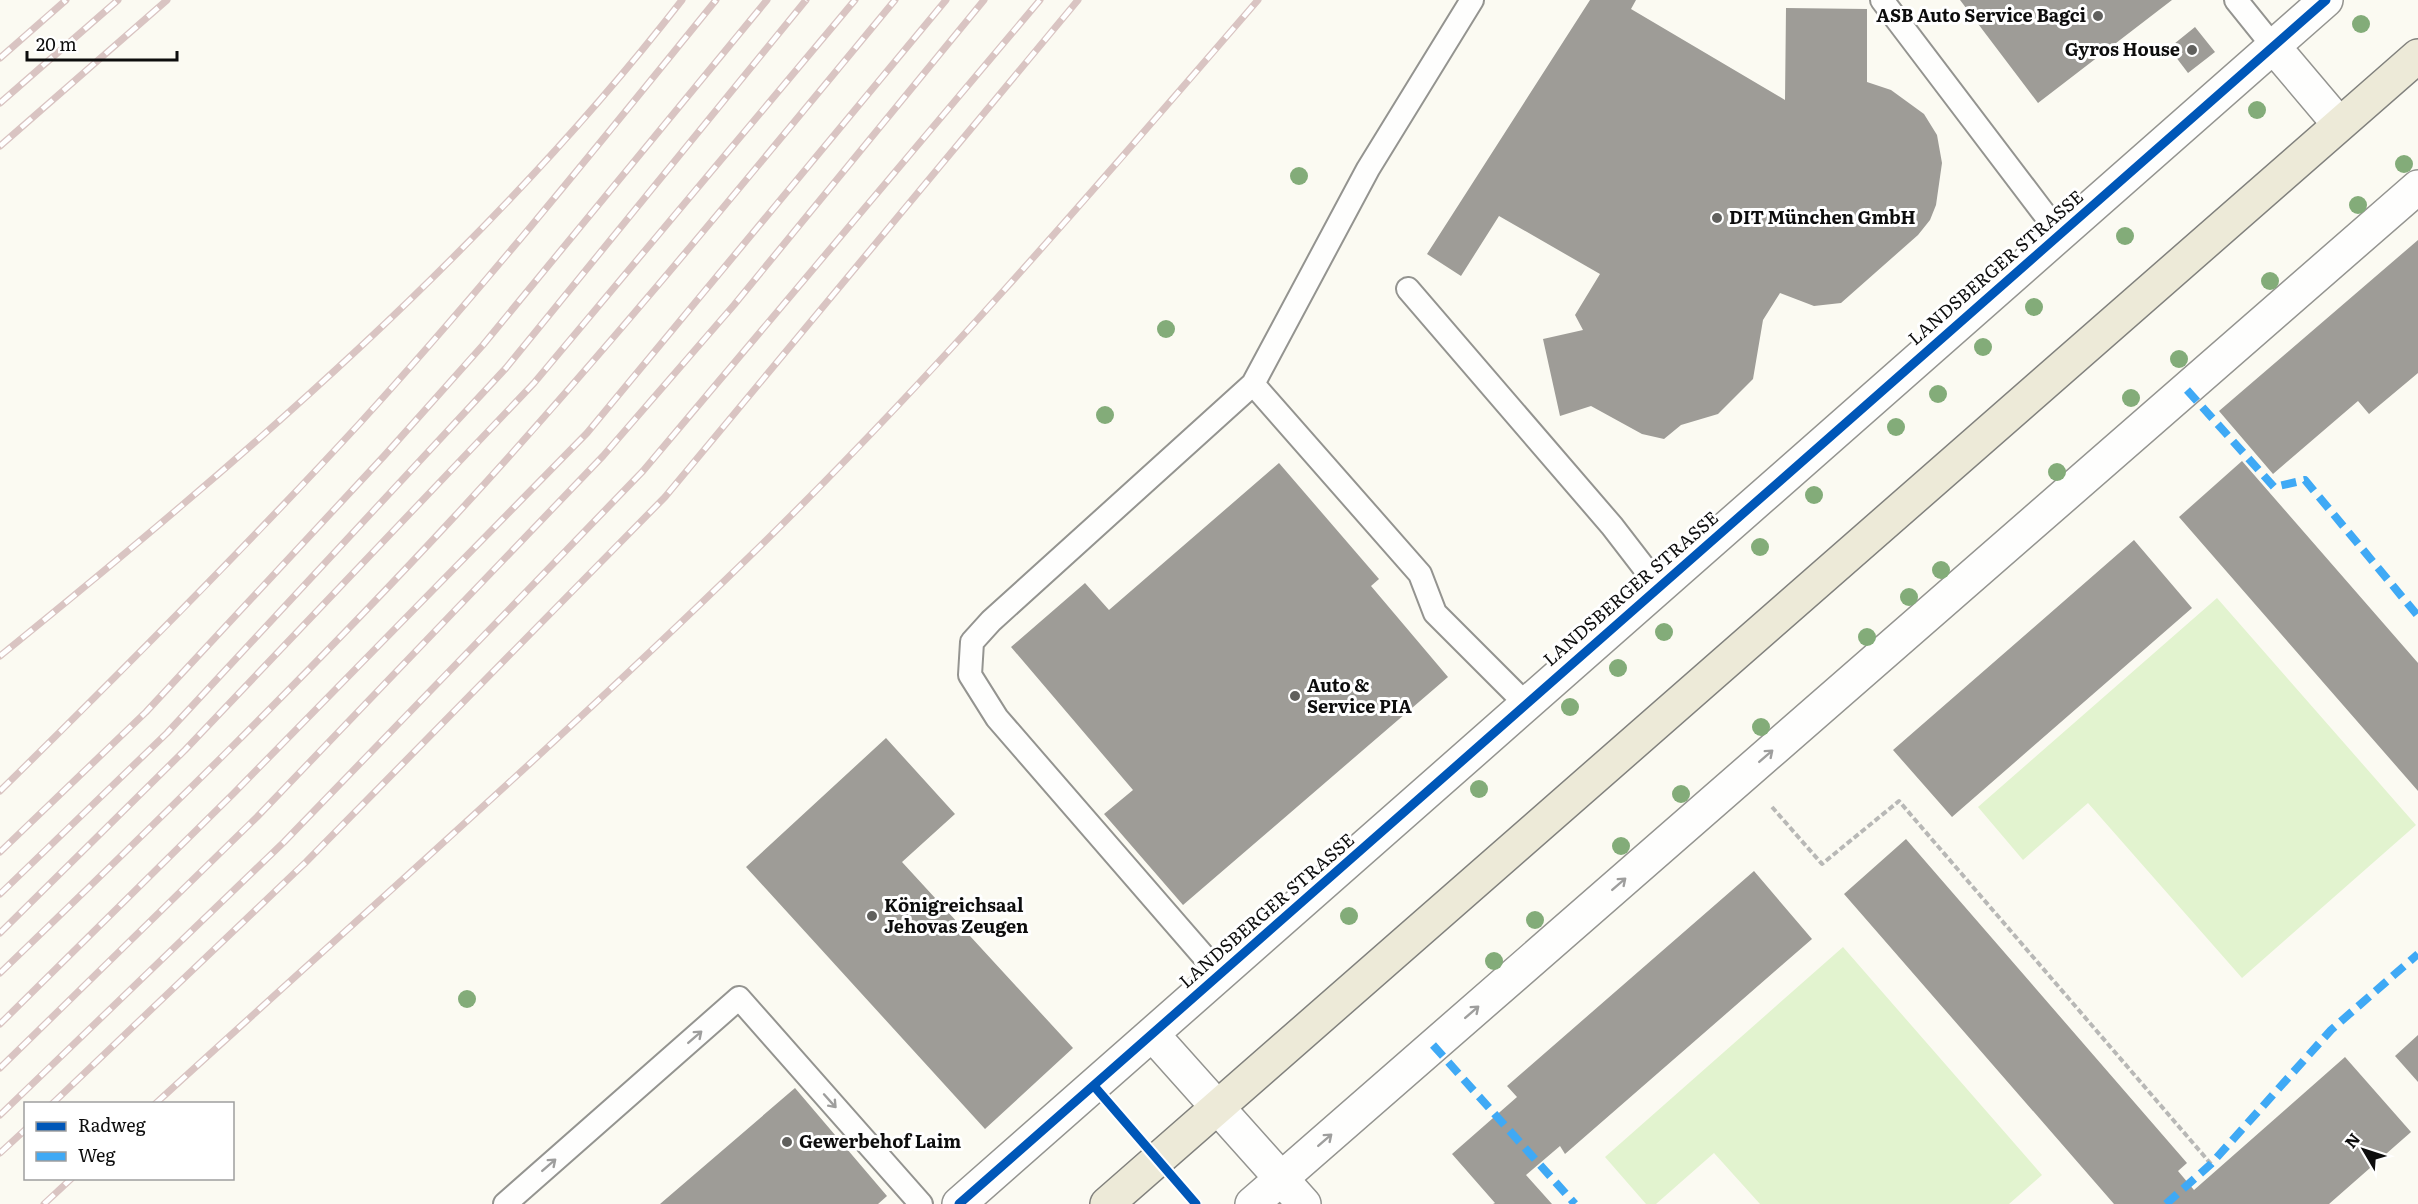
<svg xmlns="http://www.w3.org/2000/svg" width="2418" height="1204" viewBox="0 0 2418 1204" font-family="Literata,serif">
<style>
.green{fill:#e2f3cf}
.building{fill:#9e9c97}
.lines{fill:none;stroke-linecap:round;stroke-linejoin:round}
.service-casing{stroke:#949490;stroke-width:26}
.minor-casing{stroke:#949490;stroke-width:36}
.primary-casing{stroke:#81817d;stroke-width:36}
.path{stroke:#b8b8b6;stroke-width:4;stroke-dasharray:6 3;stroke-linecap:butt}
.service{stroke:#fefefd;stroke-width:22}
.minor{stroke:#fefefd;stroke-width:33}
.primary{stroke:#edead8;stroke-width:33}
.rail-casing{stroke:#d9c4c2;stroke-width:7}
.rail{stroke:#fff;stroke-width:4.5;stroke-dasharray:14;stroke-linecap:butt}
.quiet{stroke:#3fa9f5;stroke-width:8;stroke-dasharray:15 8;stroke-linecap:butt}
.cycleway-casing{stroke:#fff;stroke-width:13}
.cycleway{stroke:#0057b8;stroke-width:9}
.tree{fill:#83ac79}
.oneway{stroke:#9e9e9d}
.poi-dot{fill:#60605d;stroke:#fff;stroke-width:2}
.labels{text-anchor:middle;stroke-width:6;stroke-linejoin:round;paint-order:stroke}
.poi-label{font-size:18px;font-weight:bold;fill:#0d0d0d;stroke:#fff;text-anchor:start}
.street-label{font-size:18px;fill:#0d0d0d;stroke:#fff}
</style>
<rect width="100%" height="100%" fill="#fbfaf2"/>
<path class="green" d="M 2217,598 L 2416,825 L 2242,978 L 2088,803 L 2023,860 L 1978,807 Z
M 1843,947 L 2042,1175 L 2009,1204 L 1760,1204 L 1714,1153 L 1656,1204 L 1646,1204 L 1605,1157 Z"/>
<path class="building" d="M 1590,0 L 1636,0 L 1631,9 L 1785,100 L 1786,8 L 1867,9 L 1867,82 L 1891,90 L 1924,114 L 1937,135 L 1942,163 L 1936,205 L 1930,220 L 1918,235 L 1841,303 L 1814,306 L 1780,293 L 1763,320 L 1753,379 L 1718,414 L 1681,425 L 1664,439 L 1642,434 L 1591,406 L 1560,416 L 1543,339 L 1583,330 L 1575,315 L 1600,274 L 1499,216 L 1461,276 L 1427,254 Z
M 1960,0 L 2172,0 L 2038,103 Z
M 2195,27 L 2215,52 L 2188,73 L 2169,48 Z
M 2418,240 L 2418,373 L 2369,414 L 2358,401 L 2273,474 L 2219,411 Z
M 2242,461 L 2418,663 L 2418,791 L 2179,517 Z
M 1279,463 L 1379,579 L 1371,586 L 1448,677 L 1183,905 L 1104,814 L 1133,790 L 1011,647 L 1085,583 L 1109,610 Z
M 2134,540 L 2192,608 L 1952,817 L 1893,750 Z
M 886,738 L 955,814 L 902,862 L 1073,1048 L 985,1129 L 746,867 Z
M 1906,839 L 2187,1163 L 2178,1171 L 2194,1190 L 2345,1057 L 2411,1132 L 2329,1204 L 2114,1204 L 1844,894 Z
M 1754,871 L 1812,939 L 1565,1154 L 1560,1146 L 1526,1175 L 1552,1204 L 1493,1204 L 1495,1203 L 1452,1154 L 1517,1097 L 1507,1086 Z
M 2418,1035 L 2418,1082 L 2395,1056 Z
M 795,1088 L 887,1196 L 878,1204 L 660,1204 Z"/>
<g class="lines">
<defs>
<path id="service" d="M 1472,0 L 1368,169 L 1253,384 L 1420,574 L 1435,613 L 1526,704
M 1882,0 L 2046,216 L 2058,235
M 2236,0 L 2273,46
M 1408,289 L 1612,526 L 1659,587
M 1220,975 L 997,718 L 970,675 L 972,642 L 991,621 L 1253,384
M 505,1204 L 739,998 L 921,1204"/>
<path id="minor" d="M 2273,46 L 2339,124
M 1152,1034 L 1304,1204
M 959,1204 L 2326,0
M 1252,1204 L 2418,187"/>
<path id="primary" d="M 1107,1204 L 2418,56"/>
</defs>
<use href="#service" class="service-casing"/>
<use href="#minor" class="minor-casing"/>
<use href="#primary" class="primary-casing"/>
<path class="path" d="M 1772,807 L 1822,864 L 1899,801 L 2211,1164"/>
<use href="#service" class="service"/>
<use href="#minor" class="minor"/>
<use href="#primary" class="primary"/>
<defs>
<path id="rail" d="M 0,58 L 66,0
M 0,103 L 118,0
M 0,146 L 167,0
M 0,656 C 245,457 488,250 682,0
M 0,791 C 122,671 244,549 360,423 C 484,287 600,143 716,0
M 0,852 L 146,712 L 384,456 L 483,345 L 767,0
M 0,894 L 167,733 L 506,368 L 806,0
M 0,933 L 185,750 L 534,383 L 855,0
M 0,973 C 155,824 309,674 455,516 C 608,350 751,174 895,0
M 0,1024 L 233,794 L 587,433 L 946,0
M 0,1068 L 257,817 L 603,456 L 734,305 L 984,0
M 52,1104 L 306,862 L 665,497 L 1078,0
M 155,1104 C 354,922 557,744 750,556 C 930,381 1094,190 1258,0
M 0,1115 L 284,842 L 643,471 L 1040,0
M 0,1153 L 26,1129
M 44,1204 L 72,1178"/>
</defs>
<use href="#rail" class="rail-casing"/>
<use href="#rail" class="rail"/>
<path class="quiet" d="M 2187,390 L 2274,487 L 2305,480 L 2418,616
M 1433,1045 L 1575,1204
M 2166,1204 L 2211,1164 L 2331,1030 L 2418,954"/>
<defs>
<path id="cycleway" d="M 1094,1086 L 1196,1204
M 959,1204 L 2326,0"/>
</defs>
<use href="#cycleway" class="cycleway-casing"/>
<use href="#cycleway" class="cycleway"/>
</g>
<g class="tree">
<circle cx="2361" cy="24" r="9"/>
<circle cx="2257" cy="110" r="9"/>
<circle cx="2404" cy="164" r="9"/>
<circle cx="1299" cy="176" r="9"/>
<circle cx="2358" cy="205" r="9"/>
<circle cx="2125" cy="236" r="9"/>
<circle cx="2270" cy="281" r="9"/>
<circle cx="2034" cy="307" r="9"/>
<circle cx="1166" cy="329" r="9"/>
<circle cx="1983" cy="347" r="9"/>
<circle cx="2179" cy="359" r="9"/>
<circle cx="1938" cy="394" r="9"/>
<circle cx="2131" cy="398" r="9"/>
<circle cx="1105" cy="415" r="9"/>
<circle cx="1896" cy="427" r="9"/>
<circle cx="2057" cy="472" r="9"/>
<circle cx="1814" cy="495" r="9"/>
<circle cx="1760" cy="547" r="9"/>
<circle cx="1941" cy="570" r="9"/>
<circle cx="1909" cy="597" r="9"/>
<circle cx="1664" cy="632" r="9"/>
<circle cx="1867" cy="637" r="9"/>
<circle cx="1618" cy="668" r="9"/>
<circle cx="1570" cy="707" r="9"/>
<circle cx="1761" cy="727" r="9"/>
<circle cx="1479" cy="789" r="9"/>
<circle cx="1681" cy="794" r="9"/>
<circle cx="1621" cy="846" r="9"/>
<circle cx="1349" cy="916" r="9"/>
<circle cx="1535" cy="920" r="9"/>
<circle cx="1494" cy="961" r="9"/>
<circle cx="467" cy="999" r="9"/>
</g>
<defs><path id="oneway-shaft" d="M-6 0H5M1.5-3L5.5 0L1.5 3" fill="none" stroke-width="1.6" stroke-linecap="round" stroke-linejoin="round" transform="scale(1.5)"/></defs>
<g class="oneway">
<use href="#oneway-shaft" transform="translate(1766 756) rotate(-41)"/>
<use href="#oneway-shaft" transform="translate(1619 884) rotate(-41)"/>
<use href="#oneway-shaft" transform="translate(1472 1012) rotate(-41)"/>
<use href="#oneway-shaft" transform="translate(695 1037) rotate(-41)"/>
<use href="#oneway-shaft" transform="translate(830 1101) rotate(48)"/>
<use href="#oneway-shaft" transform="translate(1325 1140) rotate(-41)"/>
<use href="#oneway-shaft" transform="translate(549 1165) rotate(-41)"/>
</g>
<g class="poi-dot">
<circle cx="2098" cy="16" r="6"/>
<circle cx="2192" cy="50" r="6"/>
<circle cx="1717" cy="218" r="6"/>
<circle cx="1295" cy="696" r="6"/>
<circle cx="872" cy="916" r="6"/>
<circle cx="787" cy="1142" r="6"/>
</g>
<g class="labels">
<g class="poi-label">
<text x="2086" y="22" text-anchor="end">ASB Auto Service Bagci</text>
<text x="2180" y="56" text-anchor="end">Gyros House</text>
<text x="1729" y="224">DIT München GmbH</text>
<text x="1307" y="692">Auto &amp;<tspan x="1307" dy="21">Service PIA</tspan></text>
<text x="884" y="912">Königreichsaal<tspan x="884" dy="21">Jehovas Zeugen</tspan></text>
<text x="799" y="1148">Gewerbehof Laim</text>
</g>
<g class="street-label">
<text transform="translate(1996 268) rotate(-41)" y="6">LANDSBERGER STRASSE</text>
<text transform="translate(1631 589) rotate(-41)" y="6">LANDSBERGER STRASSE</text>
<text transform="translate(1267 911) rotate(-41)" y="6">LANDSBERGER STRASSE</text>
</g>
</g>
<rect x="24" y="1102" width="210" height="78" fill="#ffffff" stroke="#9e9e9e" stroke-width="1.5"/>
<rect x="36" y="1122" width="30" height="9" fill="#0057b8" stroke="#9e9e9e" stroke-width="1.5"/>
<text x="78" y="1132" font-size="18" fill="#0d0d0d">Radweg</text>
<rect x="36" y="1152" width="30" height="9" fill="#3fa9f5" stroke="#9e9e9e" stroke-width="1.5"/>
<text x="78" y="1162" font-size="18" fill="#0d0d0d">Weg</text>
<g transform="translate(2364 1150) rotate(309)" stroke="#ffffff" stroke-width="4.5" paint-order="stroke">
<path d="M0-4.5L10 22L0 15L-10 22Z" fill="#0d0d0d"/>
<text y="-9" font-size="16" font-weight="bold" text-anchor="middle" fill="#0d0d0d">N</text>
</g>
<path d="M27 51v9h150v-9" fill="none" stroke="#0d0d0d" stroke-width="3"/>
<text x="36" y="51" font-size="18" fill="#0d0d0d" stroke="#ffffff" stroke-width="4.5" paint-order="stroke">20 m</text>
</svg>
